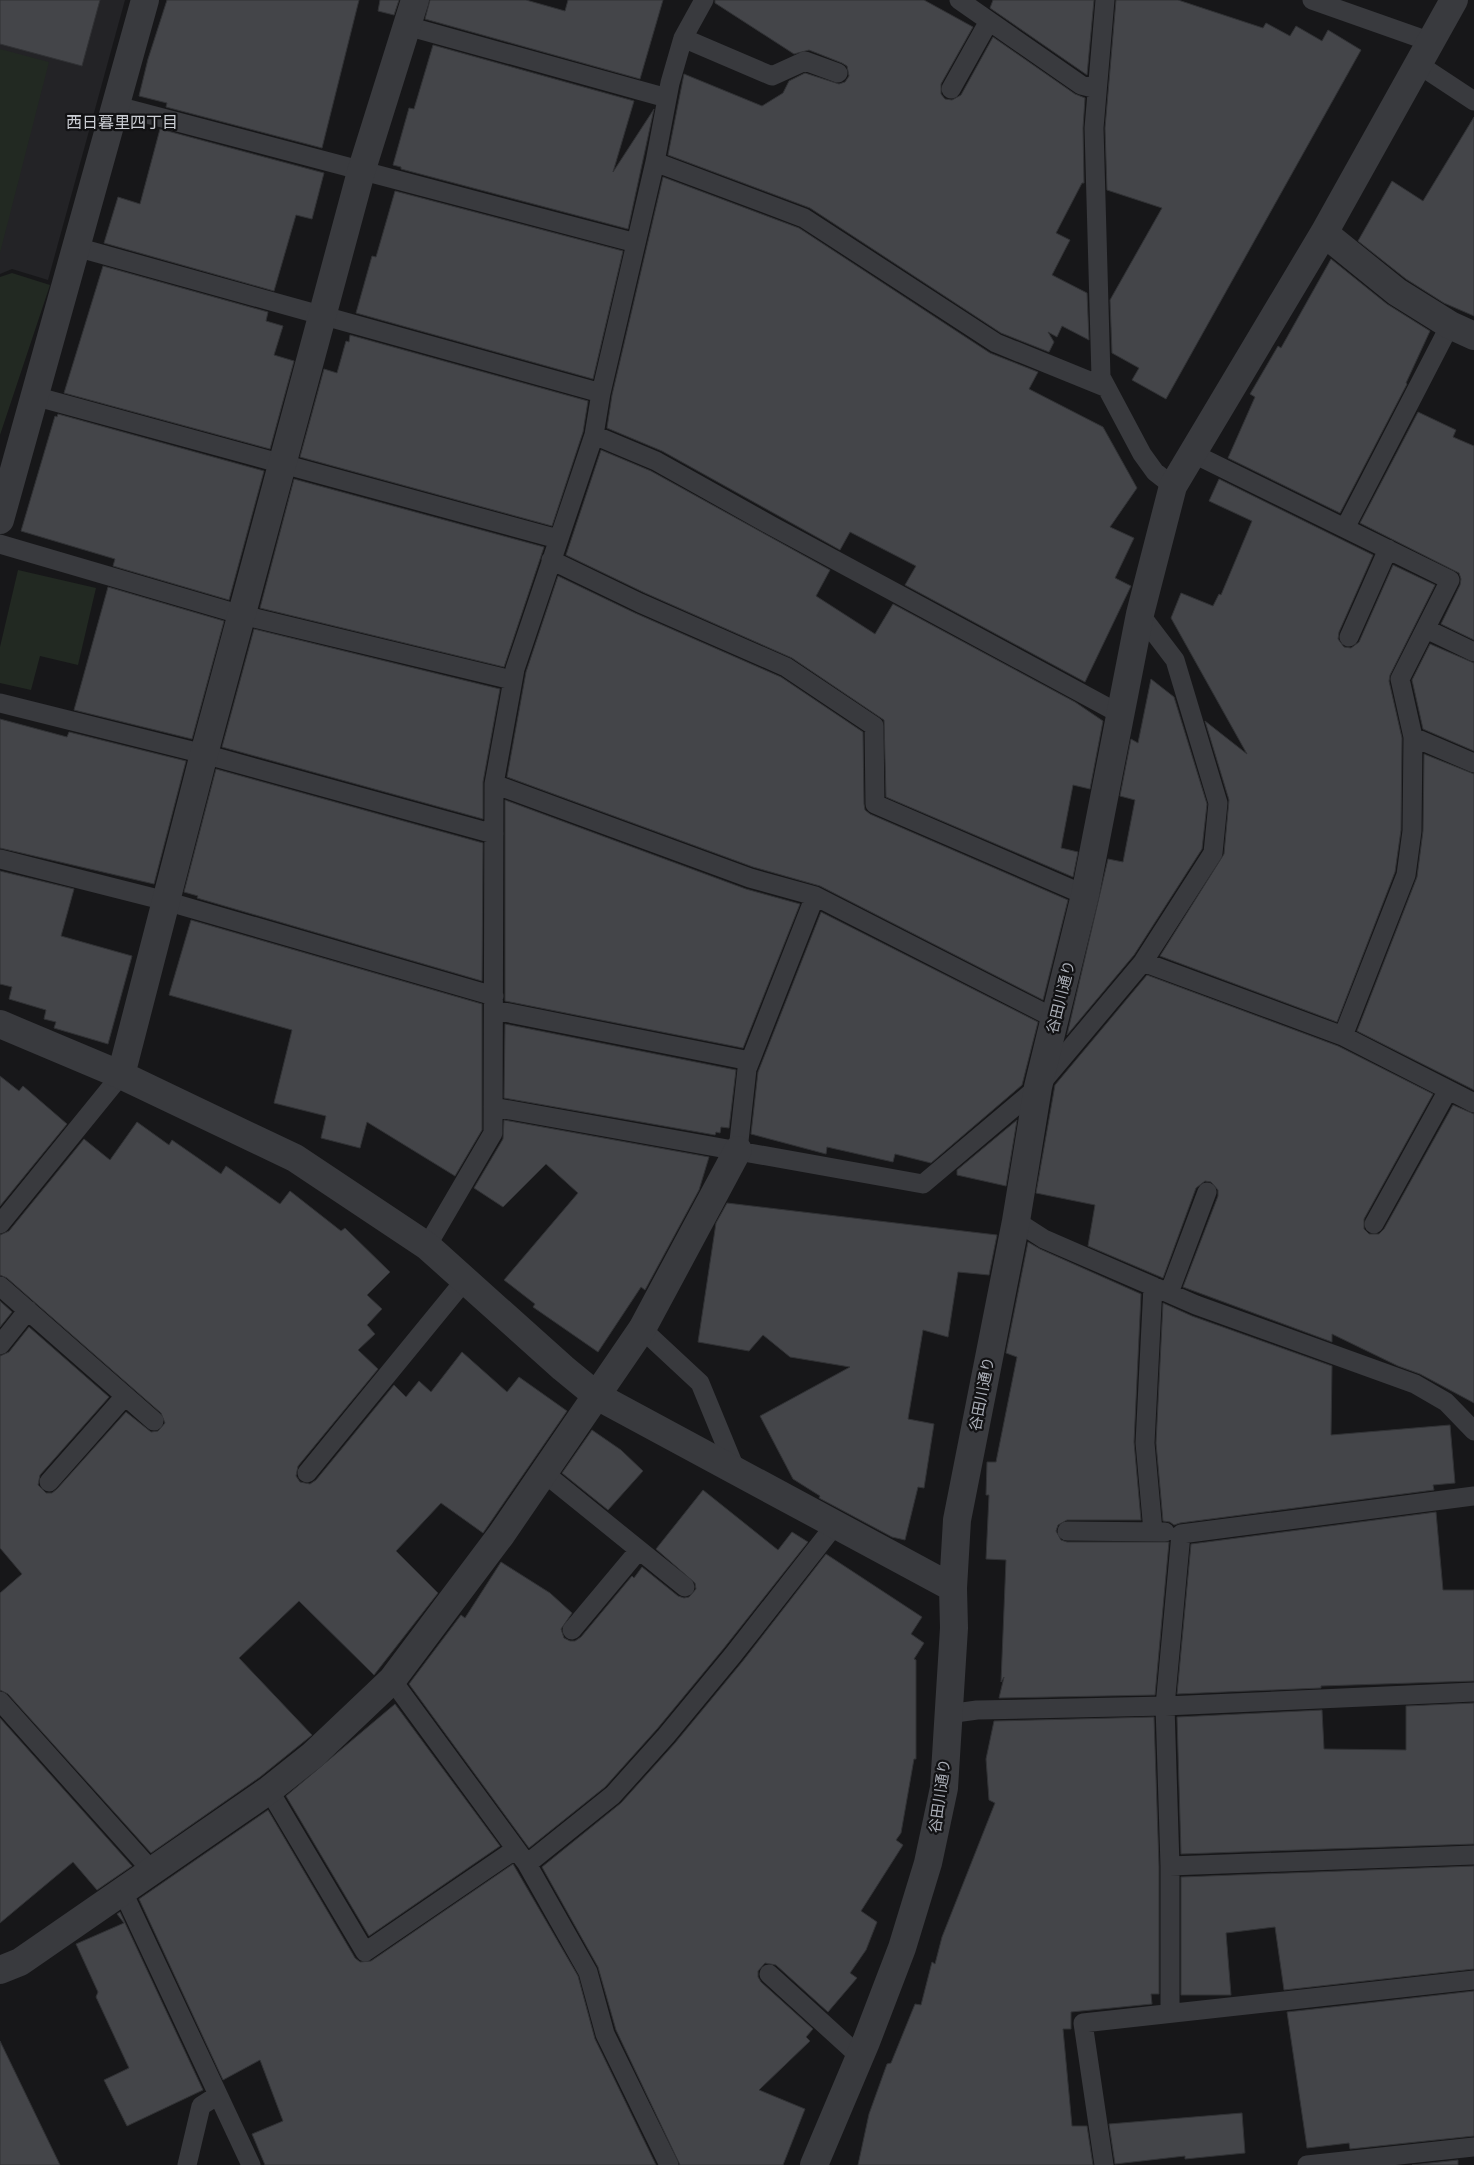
<svg xmlns="http://www.w3.org/2000/svg" width="1474" height="2165" viewBox="0 0 1474 2165" font-family="'Sofia Sans Condensed','Noto Sans JP',sans-serif">
<style>
.built{fill:#232326}
.green{fill:#222922}
.building{fill:#444549;stroke:#313235}
.lines{fill:none;stroke-linecap:round;stroke-linejoin:round}
.lane{stroke:#393a3e;stroke-width:19}
.street{stroke:#393a3e;stroke-width:28}
.labels{text-anchor:middle;stroke-width:4.5;stroke-linejoin:round;paint-order:stroke}
.street-label{font-size:15px;fill:#abafb8;stroke:#121214}
.neighbourhood-label{font-size:16px;fill:#cbced4;stroke:#121214}
</style>
<rect width="100%" height="100%" fill="#171719"/>
<path class="built" d="M 0,0 L 125,0 L 48,280 L 12,269 L 0,274 Z"/>
<path class="green" d="M 0,49 L 49,62 L 0,253 Z
M 12,273 L 50,285 L 0,435 L 0,277 Z
M 18,570 L 96,588 L 78,665 L 40,656 L 31,690 L 0,683 L 0,647 Z"/>
<path class="building" d="M 0,0 L 100,0 L 82,66 L 0,44 Z
M 167,0 L 359,0 L 322,148 L 166,107 L 167,103 L 139,96 L 148,59 Z
M 380,0 L 399,0 L 394,15 L 378,11 Z
M 430,0 L 526,0 L 565,11 L 568,0 L 663,0 L 640,79 L 425,19 Z
M 715,0 L 924,0 L 973,27 L 941,84 L 941,94 L 945,99 L 952,100 L 961,95 L 993,37 L 1075,94 L 1085,98 L 1083,128 L 1084,183 L 1082,183 L 1056,233 L 1070,240 L 1052,275 L 1087,293 L 1089,340 L 1062,326 L 1057,337 L 1048,332 L 1054,342 L 1049,352 L 1001,333 L 810,208 L 668,155 L 684,74 L 762,106 L 783,93 L 789,81 L 805,73 L 839,84 L 845,82 L 849,76 L 847,66 L 842,63 L 809,50 L 794,54 L 715,3 Z
M 993,0 L 1094,0 L 1087,75 L 990,8 Z
M 1116,0 L 1178,0 L 1263,28 L 1266,23 L 1290,36 L 1296,26 L 1322,41 L 1328,30 L 1361,50 L 1166,399 L 1132,380 L 1139,368 L 1112,353 L 1110,300 L 1162,208 L 1107,190 L 1105,128 Z
M 433,45 L 634,101 L 613,172 L 654,109 L 628,229 L 401,169 L 401,167 L 393,165 L 409,108 L 414,109 Z
M 1474,117 L 1474,316 L 1444,303 L 1406,279 L 1358,241 L 1392,181 L 1423,201 Z
M 160,129 L 324,173 L 312,219 L 296,215 L 274,291 L 104,243 L 118,197 L 140,204 Z
M 663,177 L 799,228 L 990,353 L 1038,372 L 1029,389 L 1103,427 L 1137,488 L 1110,527 L 1134,538 L 1115,578 L 1131,586 L 1085,682 L 905,585 L 916,566 L 850,532 L 840,550 L 662,451 L 607,428 L 612,395 Z
M 395,191 L 623,251 L 593,379 L 356,313 L 372,256 L 376,257 Z
M 1331,259 L 1387,304 L 1430,331 L 1406,383 L 1407,384 L 1340,513 L 1228,458 L 1255,397 L 1250,394 L 1278,346 L 1281,348 Z
M 103,266 L 268,312 L 266,321 L 283,326 L 274,355 L 294,361 L 270,449 L 64,393 Z
M 350,335 L 588,401 L 583,432 L 552,526 L 300,457 L 324,369 L 337,373 L 346,341 L 349,342 Z
M 1418,412 L 1456,430 L 1453,437 L 1474,446 L 1474,640 L 1441,624 L 1460,585 L 1461,579 L 1459,573 L 1360,523 Z
M 58,414 L 264,471 L 229,600 L 113,566 L 115,559 L 21,531 L 55,416 L 57,417 Z
M 601,450 L 651,471 L 830,570 L 816,596 L 875,634 L 893,604 L 1075,702 L 1103,721 L 1090,789 L 1073,785 L 1061,848 L 1078,852 L 1073,877 L 886,797 L 884,720 L 792,658 L 645,593 L 566,555 Z
M 294,479 L 544,547 L 504,667 L 260,608 Z
M 1219,479 L 1373,555 L 1339,632 L 1338,639 L 1344,647 L 1351,648 L 1359,642 L 1393,565 L 1435,585 L 1390,675 L 1389,681 L 1402,738 L 1401,830 L 1395,872 L 1337,1022 L 1160,956 L 1224,854 L 1229,800 L 1205,721 L 1247,754 L 1171,618 L 1181,593 L 1213,606 L 1219,594 L 1221,595 L 1252,521 L 1209,501 Z
M 558,576 L 635,613 L 781,677 L 863,732 L 864,804 L 865,810 L 870,814 L 1068,900 L 1043,1000 L 820,886 L 753,867 L 507,777 L 526,672 Z
M 108,587 L 224,621 L 192,739 L 74,710 Z
M 254,629 L 500,689 L 483,782 L 483,819 L 222,747 Z
M 1430,644 L 1474,663 L 1474,751 L 1423,729 L 1412,680 Z
M 1151,679 L 1174,697 L 1207,804 L 1202,849 L 1134,955 L 1067,1035 L 1108,859 L 1123,862 L 1135,800 L 1120,796 L 1131,739 L 1138,743 Z
M 0,719 L 67,737 L 69,732 L 186,761 L 154,884 L 0,848 Z
M 1424,754 L 1474,774 L 1474,1090 L 1357,1031 L 1417,877 L 1423,831 Z
M 216,769 L 483,843 L 482,981 L 197,898 L 198,896 L 184,892 Z
M 505,800 L 746,889 L 800,904 L 743,1048 L 505,1001 Z
M 0,871 L 74,889 L 61,936 L 132,956 L 108,1044 L 54,1028 L 56,1022 L 44,1019 L 46,1010 L 9,999 L 12,987 L 0,984 Z
M 821,912 L 1038,1022 L 1022,1085 L 931,1163 L 895,1154 L 893,1162 L 827,1147 L 826,1154 L 751,1134 L 758,1072 Z
M 191,920 L 482,1004 L 482,1130 L 455,1176 L 367,1122 L 360,1148 L 321,1138 L 326,1116 L 274,1103 L 292,1030 L 169,995 Z
M 1147,975 L 1338,1046 L 1433,1094 L 1364,1219 L 1364,1229 L 1369,1234 L 1379,1234 L 1384,1229 L 1453,1105 L 1474,1114 L 1474,1403 L 1420,1374 L 1398,1366 L 1332,1334 L 1332,1342 L 1183,1287 L 1218,1196 L 1218,1190 L 1211,1182 L 1205,1181 L 1196,1188 L 1163,1278 L 1088,1246 L 1095,1205 L 1036,1193 L 1055,1085 Z
M 505,1024 L 736,1070 L 729,1128 L 721,1127 L 720,1133 L 716,1132 L 715,1135 L 504,1098 Z
M 0,1076 L 19,1091 L 23,1086 L 67,1124 L 0,1206 Z
M 504,1120 L 709,1157 L 699,1190 L 645,1290 L 641,1287 L 598,1352 L 533,1307 L 535,1304 L 504,1280 L 578,1193 L 546,1164 L 503,1207 L 474,1188 L 503,1139 Z
M 1017,1120 L 1006,1186 L 957,1175 L 957,1170 Z
M 137,1122 L 169,1145 L 172,1140 L 221,1174 L 226,1166 L 280,1204 L 290,1191 L 341,1231 L 345,1228 L 390,1272 L 367,1295 L 382,1309 L 367,1325 L 375,1334 L 358,1350 L 378,1369 L 298,1466 L 296,1476 L 300,1482 L 310,1484 L 316,1480 L 394,1385 L 406,1397 L 419,1381 L 431,1392 L 462,1352 L 507,1392 L 519,1377 L 567,1411 L 483,1533 L 441,1503 L 396,1551 L 438,1593 L 374,1675 L 299,1601 L 239,1658 L 312,1735 L 260,1777 L 151,1853 L 8,1694 L 0,1690 L 0,1593 L 22,1574 L 0,1548 L 0,1356 L 9,1352 L 29,1327 L 109,1397 L 40,1475 L 38,1485 L 46,1493 L 52,1493 L 57,1489 L 126,1412 L 151,1432 L 158,1431 L 165,1423 L 161,1413 L 7,1278 L 0,1275 L 0,1235 L 9,1231 L 84,1139 L 110,1160 Z
M 727,1203 L 997,1235 L 989,1275 L 958,1272 L 948,1337 L 923,1330 L 908,1419 L 934,1424 L 924,1488 L 918,1487 L 905,1540 L 892,1537 L 819,1498 L 820,1496 L 793,1479 L 760,1416 L 850,1367 L 790,1357 L 763,1335 L 749,1351 L 698,1342 L 716,1223 Z
M 1028,1242 L 1040,1249 L 1141,1294 L 1134,1442 L 1141,1520 L 1067,1520 L 1058,1525 L 1056,1531 L 1061,1540 L 1067,1542 L 1169,1542 L 1155,1695 L 999,1698 L 1004,1677 L 1001,1682 L 1006,1560 L 986,1559 L 989,1495 L 986,1495 L 987,1462 L 996,1462 L 1017,1357 L 1006,1353 Z
M 0,1301 L 12,1312 L 0,1327 Z
M 1163,1303 L 1192,1316 L 1332,1366 L 1331,1435 L 1450,1425 L 1455,1483 L 1433,1485 L 1434,1490 L 1180,1523 L 1174,1525 L 1170,1522 L 1163,1521 L 1156,1443 Z
M 592,1430 L 621,1450 L 643,1471 L 608,1510 L 562,1473 Z
M 703,1490 L 778,1550 L 792,1532 L 808,1542 L 724,1648 L 657,1729 L 605,1787 L 529,1848 L 409,1684 L 461,1615 L 465,1618 L 501,1562 L 550,1593 L 572,1613 L 561,1629 L 564,1638 L 570,1641 L 575,1641 L 581,1637 L 632,1576 L 634,1578 L 642,1567 L 678,1596 L 684,1598 L 689,1597 L 696,1589 L 695,1583 L 656,1549 Z
M 1436,1512 L 1443,1590 L 1474,1590 L 1474,1681 L 1321,1686 L 1321,1688 L 1177,1694 L 1191,1544 Z
M 826,1554 L 922,1617 L 911,1634 L 924,1643 L 914,1659 L 916,1660 L 916,1759 L 914,1759 L 901,1833 L 896,1840 L 903,1845 L 861,1911 L 877,1922 L 866,1950 L 850,1973 L 857,1978 L 828,2012 L 776,1965 L 765,1963 L 758,1971 L 758,1977 L 761,1982 L 813,2029 L 806,2037 L 810,2041 L 759,2090 L 805,2109 L 783,2165 L 680,2165 L 616,2030 L 598,1967 L 542,1867 L 621,1803 L 675,1743 L 742,1662 Z
M 1474,1703 L 1474,1844 L 1181,1854 L 1177,1717 L 1322,1710 L 1324,1749 L 1406,1750 L 1406,1706 Z
M 395,1704 L 500,1846 L 369,1936 L 286,1796 Z
M 1154,1717 L 1159,1866 L 1159,1994 L 1151,1994 L 1152,2004 L 1071,2012 L 1071,2029 L 1063,2029 L 1072,2126 L 1087,2126 L 1093,2165 L 858,2165 L 869,2114 L 887,2064 L 891,2063 L 915,2004 L 921,2005 L 932,1962 L 935,1964 L 942,1937 L 995,1803 L 989,1800 L 986,1759 L 994,1721 Z
M 0,1718 L 132,1866 L 97,1890 L 73,1862 L 0,1923 Z
M 268,1810 L 355,1958 L 360,1962 L 371,1961 L 513,1864 L 578,1976 L 595,2039 L 656,2165 L 265,2165 L 252,2134 L 283,2121 L 260,2060 L 223,2080 L 139,1899 Z
M 1474,1866 L 1474,1969 L 1284,1990 L 1275,1927 L 1226,1933 L 1231,1995 L 1181,1995 L 1181,1877 Z
M 120,1912 L 203,2090 L 127,2126 L 104,2080 L 129,2068 L 96,1997 L 98,1992 L 76,1944 L 124,1923 L 117,1914 Z
M 1474,1991 L 1474,2136 L 1350,2149 L 1349,2143 L 1307,2148 L 1287,2012 Z
M 0,2041 L 60,2165 L 0,2165 Z
M 1242,2113 L 1245,2153 L 1185,2159 L 1185,2156 L 1115,2164 L 1109,2124 Z
M 1458,2160 L 1458,2165 L 1412,2165 Z"/>
<g class="lines">
<path class="lane" d="M 959,0 L 1081,85 L 1097,89
M 1105,0 L 1094,128 L 1101,377 L 1142,454 L 1155,472 L 1173,486
M 1312,0 L 1431,42
M 407,26 L 667,98
M 683,38 L 772,76 L 805,61 L 838,73
M 1418,64 L 1474,101
M 951,89 L 989,21
M 117,106 L 636,243
M 655,162 L 804,218 L 996,343 L 1107,388
M 76,247 L 601,393
M 34,396 L 558,539
M 594,435 L 656,461 L 772,526 L 1120,714
M 1192,453 L 1450,580 L 1400,679 L 1413,737 L 1412,831 L 1406,875 L 1343,1036
M 1345,528 L 1450,325
M 0,544 L 242,615 L 512,680
M 551,560 L 640,603 L 786,667 L 874,726 L 875,804 L 1085,895
M 1426,629 L 1474,652
M 1349,637 L 1388,549
M 0,703 L 204,754 L 494,834
M 1413,737 L 1474,763
M 494,784 L 750,878 L 815,896 L 1056,1019
M 0,859 L 166,901 L 494,996
M 1143,962 L 1343,1036 L 1474,1103
M 494,1010 L 750,1061
M 493,1107 L 923,1184 L 1038,1087 L 1143,962 L 1213,853 L 1218,803 L 1175,660 L 1140,614
M 738,1150 L 747,1069 L 815,896
M 1016,1221 L 1044,1239 L 1196,1305 L 1415,1384 L 1446,1402 L 1474,1431
M 0,1224 L 121,1075
M 1374,1224 L 1448,1090
M 427,1246 L 493,1133 L 494,784 L 515,669 L 594,435 L 601,393 L 655,162 L 670,83 L 683,38 L 704,0
M 0,1286 L 154,1421
M 1153,1286 L 1145,1443 L 1153,1531
M 1169,1293 L 1207,1192
M 642,1329 L 700,1383 L 737,1473
M 0,1345 L 28,1310
M 543,1472 L 685,1587
M 307,1473 L 465,1280
M 49,1482 L 125,1396
M 1067,1531 L 1165,1532
M 572,1630 L 639,1550
M 392,1680 L 527,1864 L 588,1972 L 605,2034 L 669,2165
M 0,1701 L 152,1871
M 948,1714 L 977,1710 L 1165,1706 L 1474,1692
M 269,1790 L 365,1952 L 516,1849
M 527,1864 L 613,1795 L 666,1736 L 733,1655 L 835,1525
M 1170,1866 L 1474,1855
M 122,1890 L 251,2165
M 769,1974 L 859,2056
M 1170,2013 L 1170,1866 L 1165,1706 L 1181,1534 L 1474,1496
M 187,2165 L 201,2106 L 218,2095
M 1104,2165 L 1083,2023 L 1474,1980
M 1307,2165 L 1474,2147"/>
<path class="street" d="M 1324,233 L 1397,292 L 1450,325 L 1474,336
M 0,520 L 145,0
M 0,1024 L 121,1075 L 295,1158 L 427,1246 L 563,1368 L 597,1396 L 953,1588
M 121,1075 L 204,754 L 361,172 L 415,0
M 0,1970 L 20,1962 L 269,1790 L 313,1755 L 392,1680 L 501,1535 L 642,1329 L 738,1150
M 814,2165 L 866,2042 L 902,1948 L 928,1863 L 944,1788 L 954,1628 L 953,1588 L 957,1520 L 1016,1221 L 1038,1087 L 1085,895 L 1140,614 L 1173,486 L 1324,233 L 1454,0"/>
</g>
<g class="labels">
<g class="street-label">
<text transform="translate(1061 997) rotate(-76)" y="5">谷田川通り</text>
<text transform="translate(982 1394) rotate(-79)" y="5">谷田川通り</text>
<text transform="translate(940 1796) rotate(-82)" y="5">谷田川通り</text>
</g>
<g class="neighbourhood-label">
<text x="122" y="128">西日暮里四丁目</text>
</g>
</g>
</svg>
